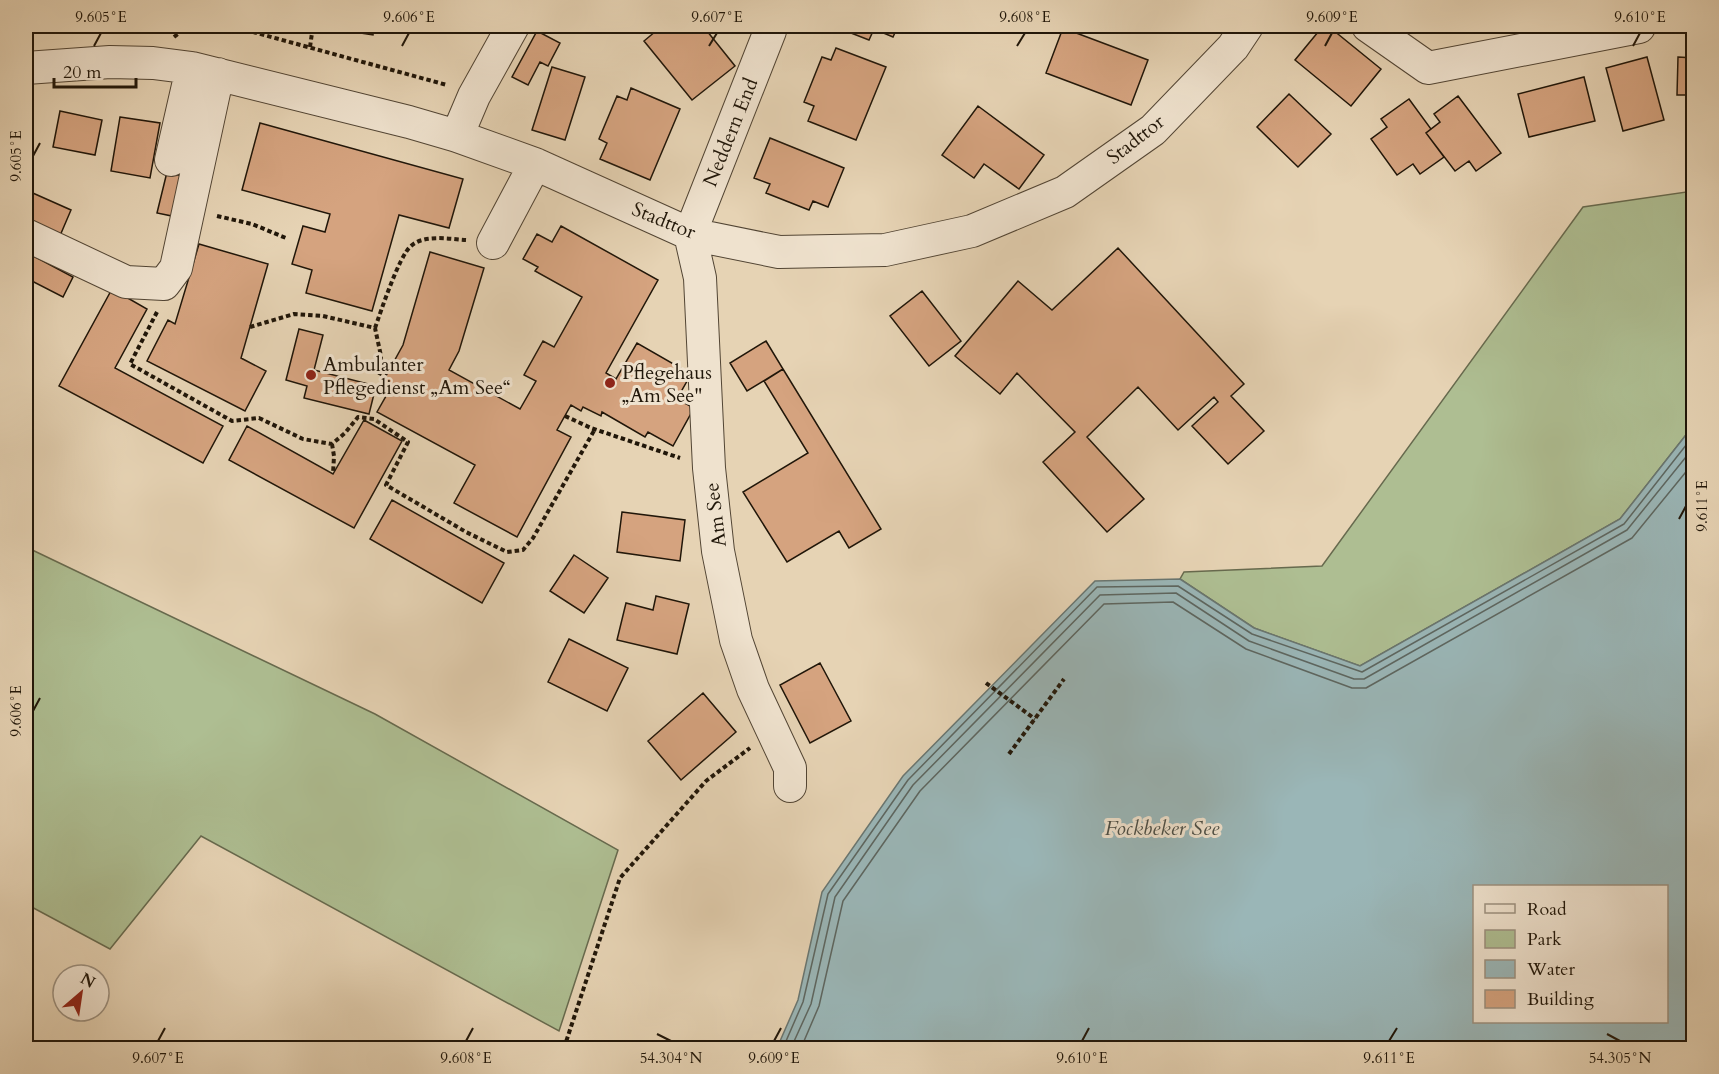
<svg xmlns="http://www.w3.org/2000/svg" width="1719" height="1074" viewBox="0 0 1719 1074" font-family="Cardo,serif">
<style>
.green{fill:#aebe92;stroke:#676a4e;stroke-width:1.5}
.water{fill:#9ab6b7;stroke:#697671;stroke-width:1.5;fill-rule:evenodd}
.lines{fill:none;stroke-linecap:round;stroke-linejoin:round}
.shore{stroke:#5d6660;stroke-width:1.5}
.building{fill:#d5a37f;stroke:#201609;stroke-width:1.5}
.minor-casing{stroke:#524534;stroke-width:34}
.path{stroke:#201609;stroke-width:4;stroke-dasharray:4.5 3;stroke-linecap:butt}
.minor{stroke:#efe2ce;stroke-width:32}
.ticks{fill:none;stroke:#201609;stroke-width:2}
.poi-dot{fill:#8f2418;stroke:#efe2ce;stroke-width:2}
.labels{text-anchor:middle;stroke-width:6;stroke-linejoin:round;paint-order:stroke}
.street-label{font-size:20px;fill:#201609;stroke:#efe2ce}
.poi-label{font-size:20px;fill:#201609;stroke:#efe2ce;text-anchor:start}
.water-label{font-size:21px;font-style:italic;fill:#4b4e46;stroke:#efe2ce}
.neatline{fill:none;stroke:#201609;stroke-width:2}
.ticks-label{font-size:15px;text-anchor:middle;fill:#201609}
</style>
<rect width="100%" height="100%" fill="#e6d3b4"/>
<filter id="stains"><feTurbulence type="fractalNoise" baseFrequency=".00333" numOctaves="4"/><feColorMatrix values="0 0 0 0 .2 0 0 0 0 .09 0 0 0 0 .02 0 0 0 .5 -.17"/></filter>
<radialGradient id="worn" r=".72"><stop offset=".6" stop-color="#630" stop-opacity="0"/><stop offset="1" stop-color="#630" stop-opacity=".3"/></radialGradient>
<path class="green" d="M 1693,191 L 1693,426 L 1620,519 L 1360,666 L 1254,628 L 1180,579 L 1184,572 L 1322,566 L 1583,207 Z
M 26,547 L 375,714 L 618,850 L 559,1031 L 201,836 L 110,949 L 26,904 Z"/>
<path class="water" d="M 1693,426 L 1693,1048 L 777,1048 L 798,1000 L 822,892 L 903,776 L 1095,581 L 1180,579 L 1254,628 L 1360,666 L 1620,519 ZM 1474,886 L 1666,886 L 1666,1022 L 1474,1022 Z"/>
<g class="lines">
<path class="shore" d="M 783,1048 L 803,1002 L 828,894 L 908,780 L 1097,587 L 1178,586 L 1252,634 L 1362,672 L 1624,524 L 1694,435
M 791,1048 L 811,1004 L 835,897 L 913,785 L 1100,595 L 1176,593 L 1249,641 L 1354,679 L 1364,679 L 1627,530 L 1694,447
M 801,1048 L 819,1006 L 843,901 L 920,791 L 1104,604 L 1173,602 L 1246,649 L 1352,688 L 1366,688 L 1632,538 L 1694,462"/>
</g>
<path class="building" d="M 314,26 L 374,26 L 373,35 Z
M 662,26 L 703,26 L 735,66 L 692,100 L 644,41 Z
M 833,26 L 898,26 L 893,37 L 874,29 L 869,40 Z
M 1323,26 L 1328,26 L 1381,69 L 1351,106 L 1295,60 Z
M 1063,28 L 1148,60 L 1131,105 L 1046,73 Z
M 537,31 L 560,43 L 548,66 L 540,62 L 528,85 L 512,77 Z
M 836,48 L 886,67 L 856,140 L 808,121 L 814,106 L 804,102 L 822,57 L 831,60 Z
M 1647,57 L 1664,120 L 1623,131 L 1606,68 Z
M 1678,57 L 1694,58 L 1694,95 L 1677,95 Z
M 552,67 L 585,77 L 565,140 L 532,130 Z
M 1584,77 L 1595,121 L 1529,137 L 1518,94 Z
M 631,88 L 680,109 L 650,180 L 600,159 L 607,143 L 599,139 L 617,96 L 627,100 Z
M 1289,94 L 1331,134 L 1298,167 L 1257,127 Z
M 1458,96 L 1501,153 L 1476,171 L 1469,161 L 1455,171 L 1426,133 L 1440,122 L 1434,114 Z
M 1409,99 L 1431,129 L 1426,133 L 1444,157 L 1420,174 L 1413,164 L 1397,175 L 1371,139 L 1387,127 L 1381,119 Z
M 978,106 L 1044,155 L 1019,189 L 984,164 L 974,178 L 942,155 Z
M 60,111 L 102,120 L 95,155 L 53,147 Z
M 120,117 L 160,123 L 150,178 L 111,171 Z
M 260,123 L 463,179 L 449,228 L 399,215 L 372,311 L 306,293 L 312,270 L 292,264 L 303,226 L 325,232 L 330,214 L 242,190 Z
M 770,138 L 844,168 L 828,207 L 813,201 L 809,210 L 766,193 L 770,184 L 754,178 Z
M 167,172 L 182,176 L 172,216 L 157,213 Z
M 26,190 L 71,210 L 59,238 L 26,224 Z
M 561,226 L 658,280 L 606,373 L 616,379 L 637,343 L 691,374 L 677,399 L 694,408 L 673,446 L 648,432 L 645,437 L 602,412 L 601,416 L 583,407 L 581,411 L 571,405 L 557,430 L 571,437 L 517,537 L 454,503 L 475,465 L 377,412 L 390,389 L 381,385 L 403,345 L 430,252 L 484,268 L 459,351 L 449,370 L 520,409 L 536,381 L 524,375 L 543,341 L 554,347 L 582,297 L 535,271 L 538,267 L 523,259 L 537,234 L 552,242 Z
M 199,244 L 268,264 L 241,358 L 266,371 L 245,411 L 147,361 L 168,320 L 175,324 Z
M 1118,248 L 1244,384 L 1231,396 L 1264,431 L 1228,464 L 1192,426 L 1218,402 L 1214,397 L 1178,430 L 1138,387 L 1087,437 L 1144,499 L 1107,532 L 1043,462 L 1075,432 L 1017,373 L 1000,394 L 955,356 L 1018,281 L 1052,310 Z
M 26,252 L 73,277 L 63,297 L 26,278 Z
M 112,289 L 147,309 L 115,368 L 223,426 L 203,463 L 59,386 Z
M 922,291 L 961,341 L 929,366 L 890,316 Z
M 299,329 L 323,335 L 314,370 L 376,386 L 369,414 L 304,398 L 307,386 L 286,380 Z
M 766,341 L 783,369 L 747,391 L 730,363 Z
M 783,369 L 881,529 L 849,548 L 839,531 L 787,562 L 743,492 L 808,453 L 764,381 Z
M 364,420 L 402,441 L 354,528 L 229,460 L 247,426 L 333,474 Z
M 392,500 L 504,563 L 482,603 L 370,539 Z
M 622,512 L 685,520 L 680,561 L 617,552 Z
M 574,555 L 608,578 L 584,613 L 550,591 Z
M 656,596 L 689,604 L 677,654 L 617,640 L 626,603 L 653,610 Z
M 569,639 L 628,668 L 607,711 L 548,682 Z
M 820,663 L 851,721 L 810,743 L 780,685 Z
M 703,693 L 736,732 L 681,780 L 648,741 Z"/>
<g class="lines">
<defs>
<path id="minor" d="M 1368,26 L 1428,68 L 1639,27
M 26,68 L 110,62 L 153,63 L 192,68 L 409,122 L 457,136 L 535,164 L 690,234 L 779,252 L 885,250 L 972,231 L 1065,192 L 1153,130 L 1233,47 L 1247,26
M 457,136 L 474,96 L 513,26
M 171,160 L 192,68
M 690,234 L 700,278 L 709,468 L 718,551 L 736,640 L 753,689 L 790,768 L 790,786
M 690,234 L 770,31
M 26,235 L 126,282 L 164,284 L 176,268 L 218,74
M 493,243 L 535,164"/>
</defs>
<use href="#minor" class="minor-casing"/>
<path class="path" d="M 231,26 L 447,85
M 174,37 L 188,26
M 310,47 L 313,26
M 217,216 L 252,224 L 286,238
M 157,312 L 130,364 L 232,421 L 259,418 L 303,439 L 332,444 L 345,433 L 358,417 L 374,419 L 408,442 L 386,485 L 466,532 L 507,552 L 523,550 L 533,538 L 595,429
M 250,327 L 294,314 L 323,316 L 375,328 L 381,356 L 379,373 L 386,376
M 375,328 C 381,311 399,256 411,246 C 424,234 450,239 466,240
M 565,416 L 591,428 L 680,458
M 332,444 L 334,456 L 333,474
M 986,683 L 1035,719
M 1009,754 L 1064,679
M 564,1048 L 620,878 L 706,781 L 750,748"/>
<use href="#minor" class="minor"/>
</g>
<path class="ticks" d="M 94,46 L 101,33M 402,46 L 409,33M 709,46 L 717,33M 1017,46 L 1025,33M 1325,46 L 1332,33M 1633,46 L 1640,33M 33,156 L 40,143M 1679,519 L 1686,506M 33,711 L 40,698M 657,1034 L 671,1041M 1607,1034 L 1620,1041M 158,1041 L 165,1028M 466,1041 L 473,1028M 774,1041 L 781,1028M 1082,1041 L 1089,1028M 1389,1041 L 1397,1028"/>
<g class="poi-dot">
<circle cx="311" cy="375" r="6"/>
<circle cx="610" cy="383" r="6"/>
</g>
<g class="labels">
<g class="street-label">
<text transform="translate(730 132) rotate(-68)" y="7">Neddern End</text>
<text transform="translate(1135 139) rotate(-38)" y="7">Stadttor</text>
<text transform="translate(664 220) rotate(22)" y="7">Stadttor</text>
<text transform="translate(715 515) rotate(-97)" y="7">Am See</text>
</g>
<g class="poi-label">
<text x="323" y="371">Ambulanter<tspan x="323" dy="23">Pflegedienst „Am See“</tspan></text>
<text x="622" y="379">Pflegehaus<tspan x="622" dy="23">„Am See"</tspan></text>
</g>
<g class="water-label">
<text x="1162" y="835">Fockbeker See</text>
</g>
</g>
<rect width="1719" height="1074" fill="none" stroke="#e6d3b4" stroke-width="66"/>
<rect x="1473" y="885" width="195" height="138" fill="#efe2ce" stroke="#9c907f" stroke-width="1.5"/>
<rect x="1485" y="904" width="30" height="9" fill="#efe2ce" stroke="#9c907f" stroke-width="1.5"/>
<text x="1527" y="915" font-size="18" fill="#201609">Road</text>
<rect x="1485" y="930" width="30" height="18" fill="#aebe92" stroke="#9c907f" stroke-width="1.5"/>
<text x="1527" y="945" font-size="18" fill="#201609">Park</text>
<rect x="1485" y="960" width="30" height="18" fill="#9ab6b7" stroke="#9c907f" stroke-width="1.5"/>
<text x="1527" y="975" font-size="18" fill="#201609">Water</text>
<rect x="1485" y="990" width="30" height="18" fill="#d5a37f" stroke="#9c907f" stroke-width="1.5"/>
<text x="1527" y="1005" font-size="18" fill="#201609">Building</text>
<g transform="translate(81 993) rotate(29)"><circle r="28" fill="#efe2ce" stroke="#9c907f" stroke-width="1.5"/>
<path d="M0-4.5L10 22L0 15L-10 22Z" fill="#8f2418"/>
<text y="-9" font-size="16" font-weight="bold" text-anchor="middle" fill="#201609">N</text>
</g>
<path d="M54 78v9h82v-9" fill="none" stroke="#201609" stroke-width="3"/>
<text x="63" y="78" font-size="18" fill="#201609" stroke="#efe2ce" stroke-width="4.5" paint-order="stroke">20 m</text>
<rect x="33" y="33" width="1653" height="1008" class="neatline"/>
<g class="ticks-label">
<text x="101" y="22">9.605°E</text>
<text x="409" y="22">9.606°E</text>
<text x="717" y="22">9.607°E</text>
<text x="1025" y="22">9.608°E</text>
<text x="1332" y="22">9.609°E</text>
<text x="1640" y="22">9.610°E</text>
<text transform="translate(16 156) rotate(-90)" y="5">9.605°E</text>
<text transform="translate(1702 506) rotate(-90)" y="5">9.611°E</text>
<text transform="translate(16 711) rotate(-90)" y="5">9.606°E</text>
<text x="158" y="1063">9.607°E</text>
<text x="466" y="1063">9.608°E</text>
<text x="671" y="1063">54.304°N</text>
<text x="774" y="1063">9.609°E</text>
<text x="1082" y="1063">9.610°E</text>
<text x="1389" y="1063">9.611°E</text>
<text x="1620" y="1063">54.305°N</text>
</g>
<rect width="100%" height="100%" filter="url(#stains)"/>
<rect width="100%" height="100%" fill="url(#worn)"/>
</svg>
